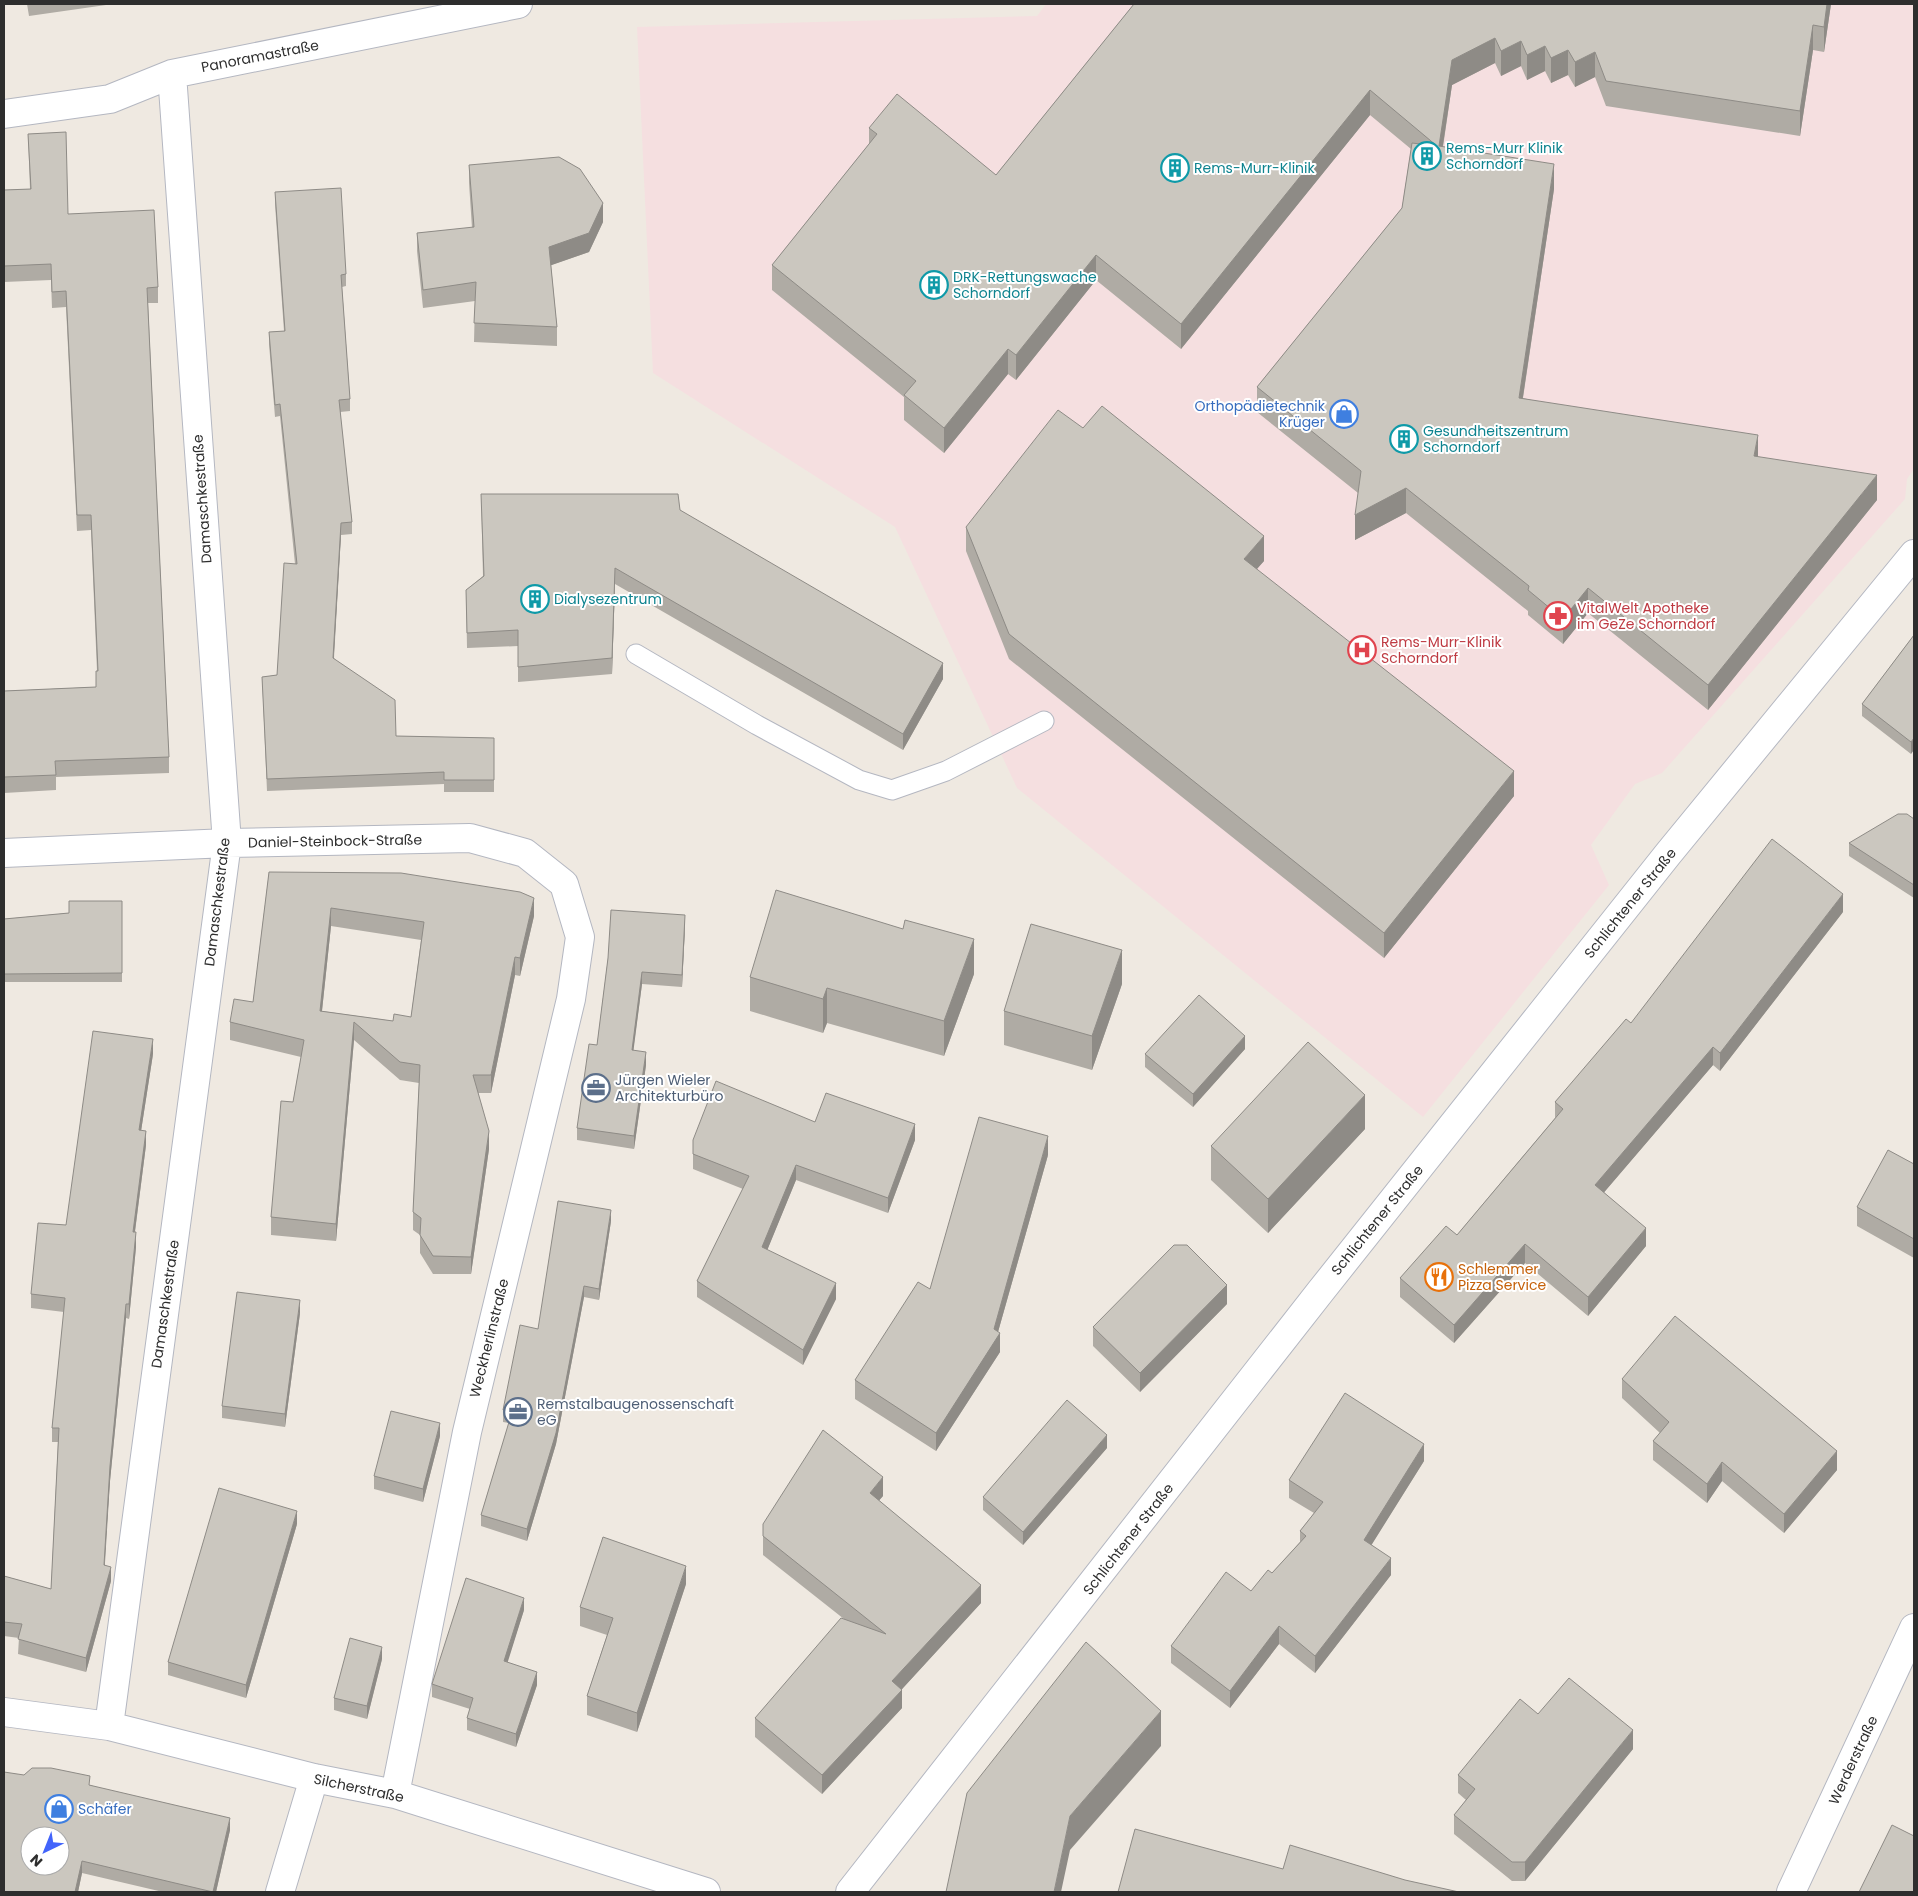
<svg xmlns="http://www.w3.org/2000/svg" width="1918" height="1896" viewBox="0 0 1918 1896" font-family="Poppins,sans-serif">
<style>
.medical{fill:#f5dfe0}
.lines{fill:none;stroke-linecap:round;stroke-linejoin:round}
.lane-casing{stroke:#b4b7c1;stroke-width:21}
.street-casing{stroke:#b4b7c1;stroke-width:30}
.secondary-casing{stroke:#b4b7c1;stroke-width:30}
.lane{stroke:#fff;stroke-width:19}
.street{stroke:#fff;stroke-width:28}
.secondary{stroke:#fff;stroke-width:28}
.wall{fill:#afaba4;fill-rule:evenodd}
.shaded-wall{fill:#8e8b86}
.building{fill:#cbc7bf;stroke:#8e8b86;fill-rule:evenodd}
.labels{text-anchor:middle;stroke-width:4;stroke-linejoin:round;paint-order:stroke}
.street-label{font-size:14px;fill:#2e2e2e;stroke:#fff}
.culture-label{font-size:14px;fill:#0d838f;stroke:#fff;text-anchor:start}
.shop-label{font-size:14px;fill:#366cbe;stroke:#fff;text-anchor:end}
.health-label{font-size:14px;fill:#be3a42;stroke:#fff;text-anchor:start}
.service-label{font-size:14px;fill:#4e5e75;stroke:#fff;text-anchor:start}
.food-label{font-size:14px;fill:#c56008;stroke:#fff;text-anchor:start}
</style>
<rect width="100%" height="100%" fill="#efe9e1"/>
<path class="medical" d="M 1046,4 L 1914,4 L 1914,469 L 1907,479 L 1905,499 L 1662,773 L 1635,784 L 1591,845 L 1609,885 L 1423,1117 L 1017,788 L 895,527 L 653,373 L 637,27 L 1037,16 Z"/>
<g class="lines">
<defs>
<path id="lane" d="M 636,654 L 757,725 L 859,780 L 892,790 L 946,771 L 1044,721"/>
<path id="street" d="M 4,114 L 110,99 L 172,74 L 518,4
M 4,853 L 227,843 L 470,838 L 525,853 L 564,884 L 580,937 L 571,999 L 467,1432 L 395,1794
M 4,1712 L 109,1726 L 314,1778 L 395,1794 L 706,1892
M 109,1726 L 227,843 L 172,74
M 280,1892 L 314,1778
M 1791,1892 L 1914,1628"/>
<path id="secondary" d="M 850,1892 L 1320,1292 L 1668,854 L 1914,554"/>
</defs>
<use href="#lane" class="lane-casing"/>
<use href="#street" class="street-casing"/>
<use href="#secondary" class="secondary-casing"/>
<use href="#lane" class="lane"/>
<use href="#street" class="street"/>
<use href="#secondary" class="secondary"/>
</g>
<path class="wall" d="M 27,4 L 113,4 L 29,16 Z
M 1134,4 L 1831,4 L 1824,52 L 1813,50 L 1800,136 L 1606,106 L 1595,77 L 1575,87 L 1568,75 L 1551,83 L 1545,71 L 1527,80 L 1521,66 L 1501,76 L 1495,63 L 1452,85 L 1443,147 L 1554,189 L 1523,398 L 1758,457 L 1877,500 L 1708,710 L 1588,613 L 1563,644 L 1528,615 L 1528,611 L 1406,513 L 1355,540 L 1358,493 L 1257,412 L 1257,387 L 1402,208 L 1411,149 L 1370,115 L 1181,349 L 1096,280 L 1016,380 L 1008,374 L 944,453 L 904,420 L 904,397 L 772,290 L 772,265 L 869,144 L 869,128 L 996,175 Z
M 28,134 L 68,214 L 158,287 L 158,303 L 148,303 L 169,757 L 169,773 L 56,777 L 56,790 L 4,793 L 4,691 L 96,687 L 96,671 L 97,671 L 91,530 L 77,531 L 66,307 L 52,308 L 51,280 L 4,282 L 4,190 L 30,189 Z
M 469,165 L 603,222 L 589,252 L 551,265 L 557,327 L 557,346 L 474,342 L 475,301 L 423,308 L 417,251 L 417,233 L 472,228 L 469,183 Z
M 275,192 L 346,274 L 346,286 L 342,287 L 350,399 L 350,411 L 340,412 L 352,522 L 352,534 L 341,535 L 334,658 L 396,736 L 494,738 L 494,792 L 444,792 L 444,784 L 267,791 L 262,677 L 277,675 L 295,564 L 280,416 L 275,417 L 269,344 L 269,332 L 284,331 L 275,204 Z
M 481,494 L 680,510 L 943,679 L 903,750 L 615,584 L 612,674 L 518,682 L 518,646 L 467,648 L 466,590 L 483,576 Z
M 966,527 L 1264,561 L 1256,569 L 1514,796 L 1384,958 L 1009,659 L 966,551 Z
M 1914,635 L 1911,754 L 1862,716 L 1862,704 Z
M 1914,819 L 1914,898 L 1849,856 L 1849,843 Z
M 269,872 L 534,916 L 520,976 L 515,975 L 491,1093 L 478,1093 L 489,1149 L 471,1274 L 433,1274 L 420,1253 L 420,1235 L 413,1230 L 413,1212 L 419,1083 L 400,1080 L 354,1040 L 336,1241 L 271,1235 L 271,1217 L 293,1102 L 301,1057 L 230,1040 L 230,1022 L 253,1002 ZM 331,926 L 421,940 L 411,1017 L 393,1021 L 322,1011 Z
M 122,901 L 122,982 L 4,982 L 4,919 L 69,913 Z
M 1843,912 L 1720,1071 L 1713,1065 L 1604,1192 L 1646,1246 L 1588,1316 L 1525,1263 L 1454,1343 L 1400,1297 L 1400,1278 L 1457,1235 L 1555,1118 L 1555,1102 L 1631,1023 Z
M 685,927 L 682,987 L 642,984 L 633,1051 L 646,1065 L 634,1149 L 577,1140 L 577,1128 L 597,1045 L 608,958 Z
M 974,974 L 944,1056 L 827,1023 L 823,1033 L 750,1011 L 750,977 Z
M 1122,984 L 1092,1070 L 1004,1045 L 1004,1011 Z
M 1245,1049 L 1193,1107 L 1145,1067 L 1145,1054 Z
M 153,1054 L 141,1131 L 146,1145 L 135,1232 L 136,1247 L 129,1319 L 126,1318 L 110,1481 L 104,1565 L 111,1581 L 86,1672 L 18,1654 L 19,1638 L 4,1636 L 4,1576 L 51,1589 L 58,1442 L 52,1442 L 52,1428 L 64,1312 L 31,1308 L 31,1294 Z
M 1914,1087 L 1914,1104 L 1913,1102 L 1913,1090 Z
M 815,1122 L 915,1140 L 888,1213 L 796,1180 L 767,1250 L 836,1299 L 803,1365 L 697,1297 L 697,1281 L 743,1189 L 693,1169 L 693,1140 Z
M 1365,1129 L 1268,1233 L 1211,1180 L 1211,1146 Z
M 1048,1155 L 998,1332 L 1000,1352 L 936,1451 L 855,1399 L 855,1380 L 930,1289 Z
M 1914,1164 L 1914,1258 L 1857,1226 L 1857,1207 Z
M 611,1221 L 599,1300 L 584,1297 L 556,1444 L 527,1541 L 481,1526 L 481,1515 L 509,1423 L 503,1422 L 503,1410 L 538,1329 Z
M 1227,1304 L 1140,1392 L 1093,1346 L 1093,1327 Z
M 300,1313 L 285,1427 L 222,1418 L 222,1406 Z
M 1622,1379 L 1837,1470 L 1784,1533 L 1722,1481 L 1707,1503 L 1653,1460 L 1653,1441 L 1660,1433 L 1622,1398 Z
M 440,1436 L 423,1502 L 374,1489 L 374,1476 Z
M 1107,1448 L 1023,1545 L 983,1510 L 983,1497 Z
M 1424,1461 L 1371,1545 L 1391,1575 L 1315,1673 L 1279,1644 L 1230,1708 L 1171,1663 L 1171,1646 L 1251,1591 L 1272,1573 L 1300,1542 L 1300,1531 L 1314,1513 L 1289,1498 L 1289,1480 Z
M 883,1496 L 879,1500 L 981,1603 L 902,1689 L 902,1708 L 822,1794 L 755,1737 L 755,1718 L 844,1619 L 763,1555 L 763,1524 Z
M 297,1524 L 246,1698 L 168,1675 L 168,1662 Z
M 686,1584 L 637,1732 L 587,1715 L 587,1696 L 607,1635 L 580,1626 L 580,1607 Z
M 524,1610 L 507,1662 L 537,1685 L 516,1747 L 467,1730 L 467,1718 L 470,1709 L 432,1697 L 432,1684 Z
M 382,1659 L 367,1719 L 334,1710 L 334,1698 Z
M 1538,1714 L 1633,1749 L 1525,1881 L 1512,1881 L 1454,1834 L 1454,1815 L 1466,1800 L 1458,1793 L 1458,1775 Z
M 90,1785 L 230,1830 L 216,1892 L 163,1892 L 82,1873 L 78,1892 L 4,1892 Z"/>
<path class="shaded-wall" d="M 1827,4 L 1831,4 L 1824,52 L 1824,27 Z
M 1813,25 L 1813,50 L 1800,136 L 1800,111 Z
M 1495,38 L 1495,63 L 1452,85 L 1439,171 L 1439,146 L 1452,60 Z
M 1521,41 L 1521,66 L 1501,76 L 1501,51 Z
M 1545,46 L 1545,71 L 1527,80 L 1527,55 Z
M 1568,50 L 1568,75 L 1551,83 L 1551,58 Z
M 1595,52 L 1595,77 L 1575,87 L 1575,62 Z
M 1370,90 L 1370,115 L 1181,349 L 1181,324 Z
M 1554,164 L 1554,189 L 1519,423 L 1519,398 Z
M 603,203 L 603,222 L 589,252 L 549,266 L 549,247 Z
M 1096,255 L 1096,280 L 1016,380 L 1016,355 Z
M 1008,349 L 1008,374 L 944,453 L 944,428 Z
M 1758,435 L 1758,460 L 1754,456 Z
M 1877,475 L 1877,500 L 1708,710 L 1708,685 Z
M 1406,488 L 1406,513 L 1355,540 L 1355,515 Z
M 341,523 L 341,535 L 333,670 L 333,658 Z
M 1264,536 L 1264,561 L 1244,584 L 1244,559 Z
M 615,568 L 615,584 L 612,674 L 612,658 Z
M 1588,588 L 1588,613 L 1563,644 L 1563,619 Z
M 943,663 L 943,679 L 903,750 L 903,734 Z
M 1914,738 L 1914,750 L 1911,754 L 1911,742 Z
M 1514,771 L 1514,796 L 1384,958 L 1384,933 Z
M 1843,894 L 1843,912 L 1720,1071 L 1720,1053 Z
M 534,898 L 534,916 L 520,976 L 520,958 Z
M 331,908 L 331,926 L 320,1029 L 320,1011 Z
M 685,915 L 685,927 L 682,987 L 682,975 Z
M 974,939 L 974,974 L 944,1056 L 944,1021 Z
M 1122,950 L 1122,984 L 1092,1070 L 1092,1036 Z
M 515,957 L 515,975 L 491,1093 L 491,1075 Z
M 642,972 L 642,984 L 632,1062 L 632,1050 Z
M 827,988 L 827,1023 L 823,1033 L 823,999 Z
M 354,1022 L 354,1040 L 336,1241 L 336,1224 Z
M 1245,1036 L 1245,1049 L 1193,1107 L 1193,1094 Z
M 153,1039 L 153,1054 L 139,1144 L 139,1130 Z
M 1713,1047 L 1713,1065 L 1595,1203 L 1595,1185 Z
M 646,1052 L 646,1065 L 634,1149 L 634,1136 Z
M 1365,1095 L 1365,1129 L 1268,1233 L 1268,1199 Z
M 915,1124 L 915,1140 L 888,1213 L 888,1198 Z
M 146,1131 L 146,1145 L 133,1246 L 133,1232 Z
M 489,1131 L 489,1149 L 471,1274 L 471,1257 Z
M 1048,1136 L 1048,1155 L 996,1339 L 1000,1333 L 1000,1352 L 936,1451 L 936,1433 L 994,1329 Z
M 796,1165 L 796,1180 L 762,1263 L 762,1247 Z
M 611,1210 L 611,1221 L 599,1300 L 599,1289 Z
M 1646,1228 L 1646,1246 L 1588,1316 L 1588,1297 Z
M 136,1232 L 136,1247 L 129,1319 L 129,1304 Z
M 1525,1244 L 1525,1263 L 1454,1343 L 1454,1325 Z
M 836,1283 L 836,1299 L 803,1365 L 803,1350 Z
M 1227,1285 L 1227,1304 L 1140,1392 L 1140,1373 Z
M 584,1286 L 584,1297 L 556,1444 L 527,1541 L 527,1529 Z
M 300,1300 L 300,1313 L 285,1427 L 285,1414 Z
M 126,1304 L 126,1318 L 110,1481 L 104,1579 L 104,1565 L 110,1466 Z
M 440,1423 L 440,1436 L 423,1502 L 423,1489 Z
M 1107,1435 L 1107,1448 L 1023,1545 L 1023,1532 Z
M 1424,1444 L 1424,1461 L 1364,1557 L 1364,1540 Z
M 1837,1451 L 1837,1470 L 1784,1533 L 1784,1514 Z
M 1722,1462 L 1722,1481 L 1707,1503 L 1707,1484 Z
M 883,1477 L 883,1496 L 870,1511 L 870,1493 Z
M 297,1511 L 297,1524 L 246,1698 L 246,1685 Z
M 1391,1558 L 1391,1575 L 1315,1673 L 1315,1656 Z
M 686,1566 L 686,1584 L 637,1732 L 637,1713 Z
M 111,1567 L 111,1581 L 86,1672 L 86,1658 Z
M 981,1585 L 981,1603 L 892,1700 L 892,1681 Z
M 524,1598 L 524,1610 L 504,1674 L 504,1661 Z
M 1279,1626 L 1279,1644 L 1230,1708 L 1230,1691 Z
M 382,1647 L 382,1659 L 367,1719 L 367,1706 Z
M 537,1672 L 537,1685 L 516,1747 L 516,1734 Z
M 902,1690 L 902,1708 L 822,1794 L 822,1775 Z
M 1161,1711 L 1161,1746 L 1070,1850 L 1061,1892 L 1054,1892 L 1070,1816 Z
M 1633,1730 L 1633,1749 L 1525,1881 L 1525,1862 Z
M 230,1818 L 230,1830 L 216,1892 L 213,1892 Z
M 82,1861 L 82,1873 L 78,1892 L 75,1892 Z"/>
<path class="building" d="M 1134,4 L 1827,4 L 1824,27 L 1813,25 L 1800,111 L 1606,81 L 1595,52 L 1575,62 L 1568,50 L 1551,58 L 1545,46 L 1527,55 L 1521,41 L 1501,51 L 1495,38 L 1452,60 L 1439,146 L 1554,164 L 1519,398 L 1758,435 L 1754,456 L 1877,475 L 1708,685 L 1588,588 L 1563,619 L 1528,590 L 1529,586 L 1406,488 L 1355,515 L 1361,471 L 1257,387 L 1402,208 L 1412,143 L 1437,146 L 1370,90 L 1181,324 L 1096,255 L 1016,355 L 1008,349 L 944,428 L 904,395 L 916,381 L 772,265 L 877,134 L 869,128 L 897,94 L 996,175 Z
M 66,132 L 68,214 L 154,210 L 158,287 L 147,288 L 169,757 L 55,761 L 56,775 L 4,777 L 4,691 L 96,687 L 96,671 L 98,671 L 91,515 L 77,515 L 66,291 L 52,292 L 51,264 L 4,266 L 4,190 L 31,189 L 28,134 Z
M 559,157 L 580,169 L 603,203 L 589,233 L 549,247 L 557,327 L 474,323 L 476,282 L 423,290 L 417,233 L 474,227 L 469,165 Z
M 341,188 L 346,274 L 341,275 L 350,399 L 339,400 L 352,522 L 341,523 L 333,658 L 395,700 L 396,736 L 494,738 L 494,780 L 444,780 L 444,772 L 267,779 L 262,677 L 277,675 L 284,563 L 297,564 L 280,404 L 275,405 L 269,332 L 285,331 L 275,192 Z
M 1102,406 L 1264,536 L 1244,559 L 1514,771 L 1384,933 L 1009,634 L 966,527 L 1058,410 L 1083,428 Z
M 481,494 L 678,494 L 680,510 L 943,663 L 903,734 L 615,568 L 612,658 L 518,667 L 518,630 L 467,633 L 466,590 L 484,576 Z
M 1914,635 L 1914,738 L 1911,742 L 1862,704 Z
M 1898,814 L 1907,814 L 1914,819 L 1914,885 L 1849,843 Z
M 1772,839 L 1843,894 L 1720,1053 L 1713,1047 L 1595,1185 L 1646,1228 L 1588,1297 L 1525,1244 L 1454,1325 L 1400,1278 L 1446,1226 L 1457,1235 L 1563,1109 L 1555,1102 L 1626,1019 L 1631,1023 Z
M 269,872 L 401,873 L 520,892 L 534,898 L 520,958 L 515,957 L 491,1075 L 473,1075 L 489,1131 L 471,1257 L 433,1256 L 420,1235 L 421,1218 L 413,1212 L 420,1065 L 400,1062 L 354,1022 L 336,1224 L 271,1217 L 281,1101 L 293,1102 L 304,1040 L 230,1022 L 234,999 L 253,1002 ZM 331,908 L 424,922 L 411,1017 L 394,1014 L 393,1021 L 320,1011 Z
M 776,890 L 903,929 L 905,920 L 974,939 L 944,1021 L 827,988 L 823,999 L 750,977 Z
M 69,901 L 122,901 L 122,973 L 4,974 L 4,919 L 69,913 Z
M 611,910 L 685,915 L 682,975 L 642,972 L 632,1050 L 646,1052 L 634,1136 L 577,1128 L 589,1044 L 597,1045 L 608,958 Z
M 1031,924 L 1122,950 L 1092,1036 L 1004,1011 Z
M 1199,995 L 1245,1036 L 1193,1094 L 1145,1054 Z
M 93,1031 L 153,1039 L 139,1130 L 146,1131 L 133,1232 L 136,1232 L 129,1304 L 126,1304 L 110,1466 L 104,1565 L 111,1567 L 86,1658 L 18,1639 L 22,1624 L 4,1622 L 4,1576 L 51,1589 L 59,1428 L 52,1428 L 65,1298 L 31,1294 L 38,1223 L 66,1225 Z
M 1308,1042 L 1365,1095 L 1268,1199 L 1211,1146 Z
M 716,1081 L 815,1122 L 826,1093 L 915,1124 L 888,1198 L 796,1165 L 762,1247 L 836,1283 L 803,1350 L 697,1281 L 749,1176 L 693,1154 L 693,1140 Z
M 979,1117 L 1048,1136 L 994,1329 L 1000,1333 L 936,1433 L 855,1380 L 918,1282 L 930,1289 Z
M 1888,1150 L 1914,1164 L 1914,1239 L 1857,1207 Z
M 558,1201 L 611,1210 L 599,1289 L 584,1286 L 556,1433 L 527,1529 L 481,1515 L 512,1412 L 503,1410 L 520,1325 L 538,1329 Z
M 1174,1245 L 1187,1245 L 1227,1285 L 1140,1373 L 1093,1327 Z
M 237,1292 L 300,1300 L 285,1414 L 222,1406 Z
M 1675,1316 L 1837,1451 L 1784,1514 L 1722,1462 L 1707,1484 L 1653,1441 L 1669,1422 L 1622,1379 Z
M 1345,1393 L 1424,1444 L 1364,1540 L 1391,1558 L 1315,1656 L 1279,1626 L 1230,1691 L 1171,1646 L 1226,1572 L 1251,1591 L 1268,1570 L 1272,1573 L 1306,1536 L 1300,1531 L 1323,1502 L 1289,1480 Z
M 1067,1400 L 1107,1435 L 1023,1532 L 983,1497 Z
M 391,1411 L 440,1423 L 423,1489 L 374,1476 Z
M 823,1430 L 883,1477 L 870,1493 L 981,1585 L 892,1681 L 902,1690 L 822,1775 L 755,1718 L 841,1618 L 886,1634 L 763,1536 L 763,1524 Z
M 219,1488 L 297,1511 L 246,1685 L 168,1662 Z
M 603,1537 L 686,1566 L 637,1713 L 587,1696 L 613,1618 L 580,1607 Z
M 466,1578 L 524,1598 L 504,1661 L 537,1672 L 516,1734 L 467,1718 L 473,1698 L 432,1684 Z
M 350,1638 L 382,1647 L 367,1706 L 334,1698 Z
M 1086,1642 L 1161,1711 L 1070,1816 L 1054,1892 L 946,1892 L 967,1793 Z
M 1569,1678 L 1633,1730 L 1525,1862 L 1512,1862 L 1454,1815 L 1475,1789 L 1458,1775 L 1520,1699 L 1538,1714 Z
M 32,1768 L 51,1768 L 90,1776 L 89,1785 L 230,1818 L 213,1892 L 82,1861 L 75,1892 L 4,1892 L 4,1772 L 24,1775 ZM 30,1836 L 60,1836 L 60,1866 L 30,1866 Z
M 1892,1825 L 1914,1836 L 1914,1892 L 1859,1892 Z
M 1135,1829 L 1283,1869 L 1290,1845 L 1405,1880 L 1459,1892 L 1118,1892 Z"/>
<defs>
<symbol id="building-ring" viewBox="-11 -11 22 22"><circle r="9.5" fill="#fff" stroke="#0f9aa8" stroke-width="1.5"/><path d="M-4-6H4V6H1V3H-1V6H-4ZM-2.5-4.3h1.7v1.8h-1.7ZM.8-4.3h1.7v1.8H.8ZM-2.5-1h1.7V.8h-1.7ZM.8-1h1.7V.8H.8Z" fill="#0f9aa8"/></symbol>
<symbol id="shop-ring" viewBox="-11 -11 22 22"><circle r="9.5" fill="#fff" stroke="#3f7fe0" stroke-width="1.5"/><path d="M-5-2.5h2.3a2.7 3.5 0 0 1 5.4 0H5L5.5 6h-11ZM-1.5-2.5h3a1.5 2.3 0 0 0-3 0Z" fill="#3f7fe0"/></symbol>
<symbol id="pharmacy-ring" viewBox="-11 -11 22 22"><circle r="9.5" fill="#fff" stroke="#e0444e" stroke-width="1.5"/><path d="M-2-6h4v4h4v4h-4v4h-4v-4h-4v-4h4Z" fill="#e0444e"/></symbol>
<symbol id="hospital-ring" viewBox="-11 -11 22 22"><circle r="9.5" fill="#fff" stroke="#e0444e" stroke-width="1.5"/><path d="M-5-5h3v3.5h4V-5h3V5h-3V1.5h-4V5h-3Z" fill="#e0444e"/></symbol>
<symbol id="office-ring" viewBox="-11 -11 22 22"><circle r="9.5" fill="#fff" stroke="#5c6f8a" stroke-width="1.5"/><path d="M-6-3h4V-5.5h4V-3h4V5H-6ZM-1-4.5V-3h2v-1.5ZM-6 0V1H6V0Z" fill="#5c6f8a"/></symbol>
<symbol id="restaurant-ring" viewBox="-11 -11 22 22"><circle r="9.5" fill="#fff" stroke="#e8710a" stroke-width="1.5"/><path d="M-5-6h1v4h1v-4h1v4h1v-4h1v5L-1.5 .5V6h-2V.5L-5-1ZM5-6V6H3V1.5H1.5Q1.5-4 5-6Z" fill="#e8710a"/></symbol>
</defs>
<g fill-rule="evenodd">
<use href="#building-ring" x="1411" y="140" width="32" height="32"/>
<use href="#building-ring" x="1159" y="152" width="32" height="32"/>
<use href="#building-ring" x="918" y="269" width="32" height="32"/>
<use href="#shop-ring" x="1328" y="398" width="32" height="32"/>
<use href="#building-ring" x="1388" y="423" width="32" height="32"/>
<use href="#building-ring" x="519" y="583" width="32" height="32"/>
<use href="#pharmacy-ring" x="1542" y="600" width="32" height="32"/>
<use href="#hospital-ring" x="1346" y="634" width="32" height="32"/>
<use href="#office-ring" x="580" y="1072" width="32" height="32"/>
<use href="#restaurant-ring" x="1423" y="1261" width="32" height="32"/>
<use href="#office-ring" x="502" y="1396" width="32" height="32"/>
<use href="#shop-ring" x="43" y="1793" width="32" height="32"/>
</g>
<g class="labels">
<g class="street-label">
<text transform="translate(260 56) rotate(-11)" y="5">Panoramastraße</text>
<text transform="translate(202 499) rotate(-94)" y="5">Damaschkestraße</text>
<text transform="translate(335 841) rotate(-1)" y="5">Daniel-Steinbock-Straße</text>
<text transform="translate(217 902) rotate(-83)" y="5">Damaschkestraße</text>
<text transform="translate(1630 903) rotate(-51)" y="5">Schlichtener Straße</text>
<text transform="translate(1377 1220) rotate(-51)" y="5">Schlichtener Straße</text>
<text transform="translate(165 1304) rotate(-82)" y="5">Damaschkestraße</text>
<text transform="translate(489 1338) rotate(-76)" y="5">Weckherlinstraße</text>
<text transform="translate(1128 1539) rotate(-52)" y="5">Schlichtener Straße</text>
<text transform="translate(1853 1760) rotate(-65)" y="5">Werderstraße</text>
<text transform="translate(359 1788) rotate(12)" y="5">Silcherstraße</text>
</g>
<g class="culture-label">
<text x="1446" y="153">Rems-Murr Klinik<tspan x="1446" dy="16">Schorndorf</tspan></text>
<text x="1194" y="173">Rems-Murr-Klinik</text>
<text x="953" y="282">DRK-Rettungswache<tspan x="953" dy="16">Schorndorf</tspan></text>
<text x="1423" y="436">Gesundheitszentrum<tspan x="1423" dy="16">Schorndorf</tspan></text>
<text x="554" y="604">Dialysezentrum</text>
</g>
<g class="shop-label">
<text x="1325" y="411">Orthopädietechnik<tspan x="1325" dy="16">Krüger</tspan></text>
<text x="78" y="1814" text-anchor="start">Schäfer</text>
</g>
<g class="health-label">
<text x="1577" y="613">VitalWelt Apotheke<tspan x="1577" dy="16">im GeZe Schorndorf</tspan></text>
<text x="1381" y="647">Rems-Murr-Klinik<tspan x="1381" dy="16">Schorndorf</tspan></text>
</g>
<g class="service-label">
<text x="615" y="1085">Jürgen Wieler<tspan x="615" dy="16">Architekturbüro</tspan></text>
<text x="537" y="1409">Remstalbaugenossenschaft<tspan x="537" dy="16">eG</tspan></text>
</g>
<g class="food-label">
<text x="1458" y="1274">Schlemmer<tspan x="1458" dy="16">Pizza Service</tspan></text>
</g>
</g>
<rect width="1918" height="1896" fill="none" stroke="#2e2e2e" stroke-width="10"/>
<g transform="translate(45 1851) rotate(223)"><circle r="24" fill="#ffffff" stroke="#ababab"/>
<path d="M0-4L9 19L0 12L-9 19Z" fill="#4264fb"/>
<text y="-8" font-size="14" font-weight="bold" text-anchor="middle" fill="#2e2e2e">N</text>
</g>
</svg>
